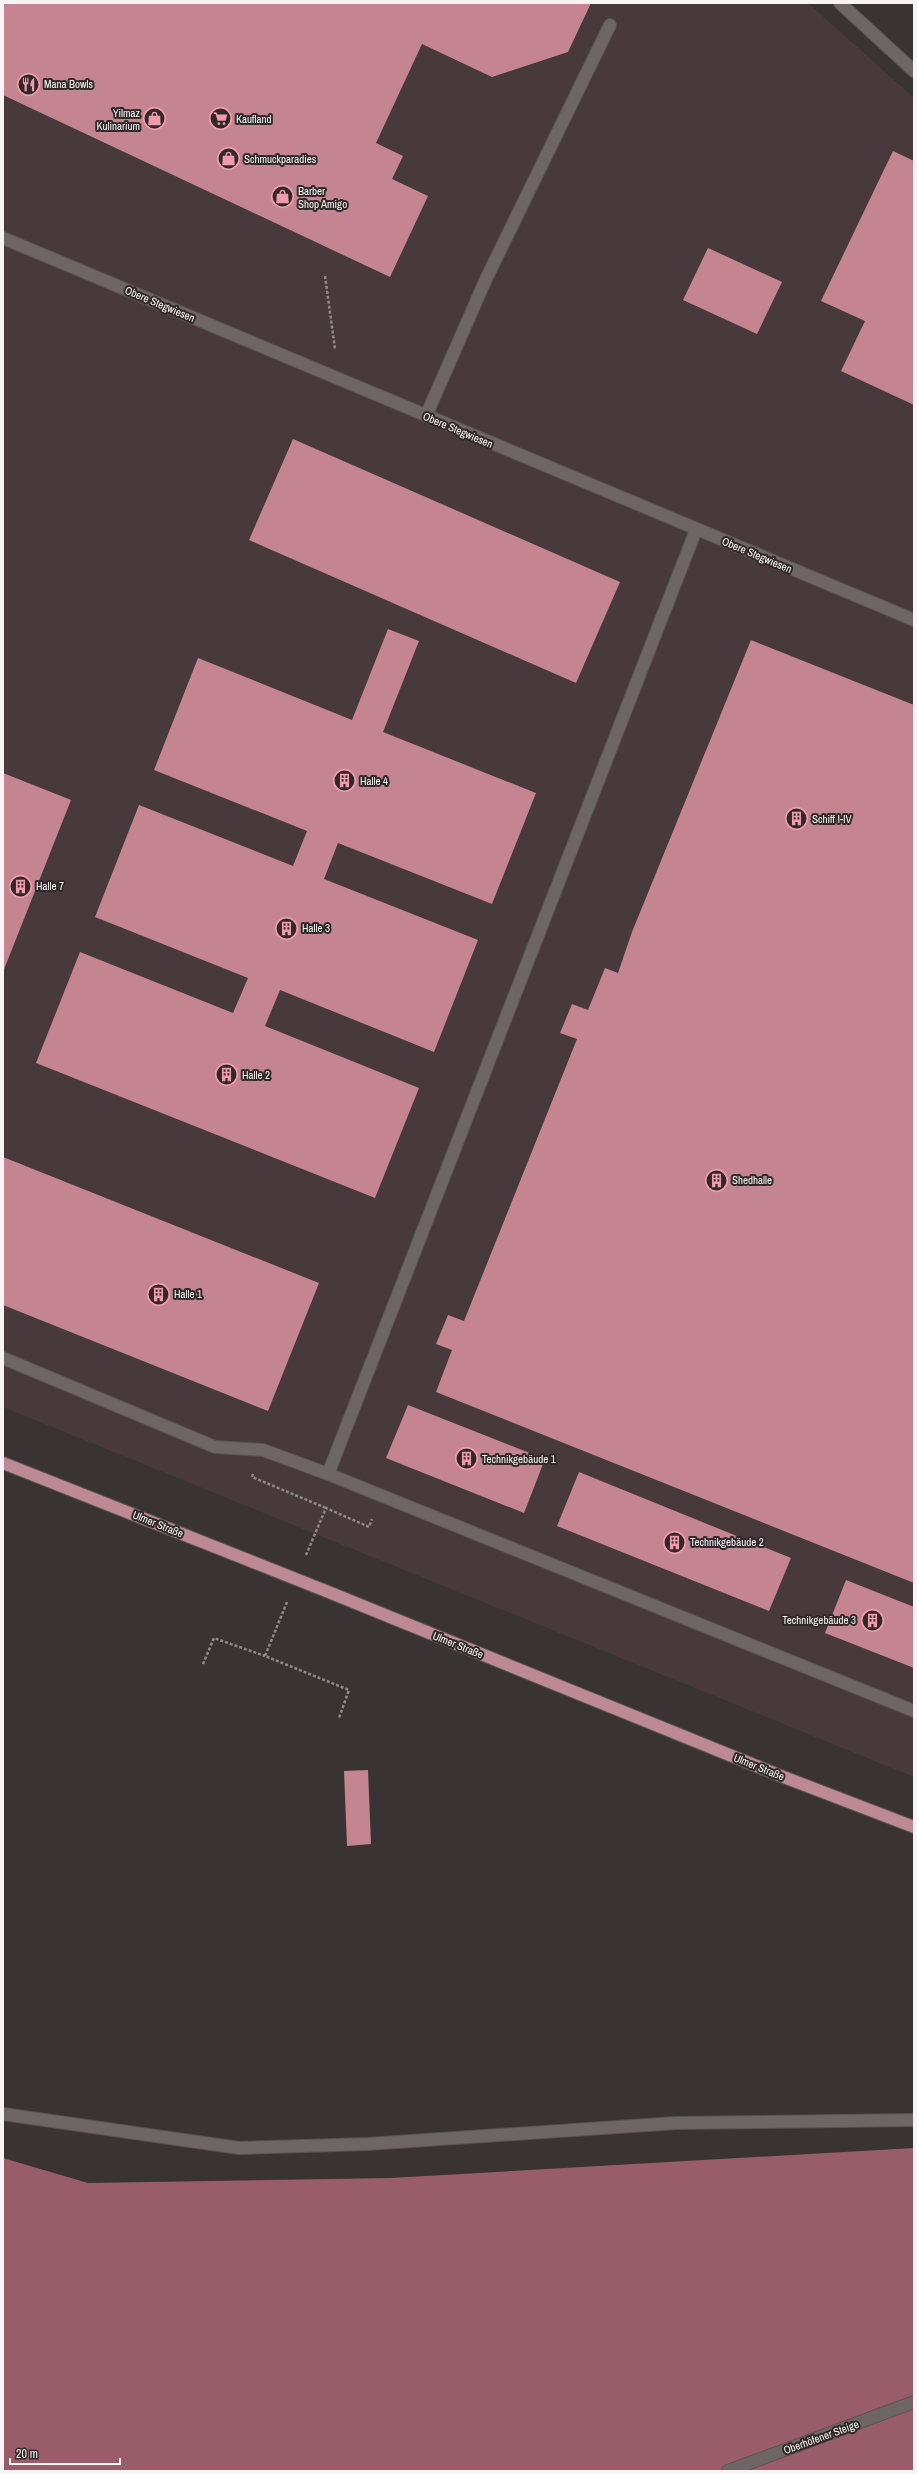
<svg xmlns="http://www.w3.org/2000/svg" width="917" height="2474" viewBox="0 0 917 2474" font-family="'Archivo Narrow',sans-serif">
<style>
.built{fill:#483a3c}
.forest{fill:#995c6a}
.building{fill:#c48491}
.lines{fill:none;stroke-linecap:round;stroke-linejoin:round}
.minor-casing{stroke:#595254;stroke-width:14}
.major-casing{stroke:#595254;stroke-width:14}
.path{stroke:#8f898a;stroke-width:2.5;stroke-dasharray:3 2;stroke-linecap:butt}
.minor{stroke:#6d6566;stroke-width:12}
.major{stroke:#bc8994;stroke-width:12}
.major-bridge-casing{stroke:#595254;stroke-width:14;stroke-linecap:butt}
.major-bridge{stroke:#bc8994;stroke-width:12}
.labels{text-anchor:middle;stroke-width:4;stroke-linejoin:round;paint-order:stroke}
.poi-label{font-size:11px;fill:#f8f3f4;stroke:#30292a;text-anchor:start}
.street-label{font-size:11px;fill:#f8f3f4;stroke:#30292a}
</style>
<rect width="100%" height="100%" fill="#3a3334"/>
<path class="built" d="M 3,3 L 808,3 L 914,98 L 914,1777 L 3,1407 Z"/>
<path class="forest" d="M 914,2148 L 914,2471 L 3,2471 L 3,2158 L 88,2183 L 390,2178 Z"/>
<path class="building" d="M 3,3 L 591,3 L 568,52 L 492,77 L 422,44 L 376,143 L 403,156 L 392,179 L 428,196 L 390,277 L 3,95 Z
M 893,151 L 914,161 L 914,405 L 841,371 L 865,321 L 821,301 Z
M 708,248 L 782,282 L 757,334 L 683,300 Z
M 293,439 L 620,582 L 576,683 L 249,540 Z
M 388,629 L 419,641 L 383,732 L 536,793 L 492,904 L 338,843 L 324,879 L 478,940 L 434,1052 L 280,990 L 265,1026 L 419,1088 L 375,1198 L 36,1063 L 80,952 L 233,1013 L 248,978 L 95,917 L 139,805 L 293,866 L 307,831 L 154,770 L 198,658 L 352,720 Z
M 751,640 L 914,705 L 914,1583 L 436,1392 L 452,1350 L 436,1344 L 448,1315 L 464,1321 L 577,1039 L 560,1033 L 572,1004 L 588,1010 L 605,968 L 618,973 L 632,932 Z
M 3,773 L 71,800 L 3,972 Z
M 3,1157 L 319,1283 L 268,1411 L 3,1305 Z
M 408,1405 L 545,1459 L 524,1513 L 386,1458 Z
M 579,1472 L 791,1558 L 769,1611 L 557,1526 Z
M 846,1580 L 914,1607 L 914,1668 L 825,1633 Z
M 368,1770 L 371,1844 L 347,1846 L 344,1771 Z"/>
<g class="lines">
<defs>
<path id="minor" d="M 840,3 L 914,71
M 3,238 L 914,620
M 426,416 L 486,279 L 610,25
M 3,1358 L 215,1447 L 263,1450 L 328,1474 L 914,1711
M 328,1474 L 696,530
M 3,2114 L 239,2148 L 368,2144 L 676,2123 L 914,2120
M 728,2471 L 914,2402"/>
<path id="major" d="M 3,1463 L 253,1562
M 326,1591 L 781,1776 L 914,1827"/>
</defs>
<use href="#minor" class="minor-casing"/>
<use href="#major" class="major-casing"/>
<path class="path" d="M 325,276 L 335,349
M 253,1474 L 252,1477 L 326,1508
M 306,1555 L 326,1508 L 369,1527 L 372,1519
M 287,1602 L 265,1656 L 349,1690 L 339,1718
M 203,1664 L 214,1638 L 265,1656"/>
<use href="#minor" class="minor"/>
<use href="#major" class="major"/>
<defs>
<path id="major-bridge" d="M 253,1562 L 326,1591"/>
</defs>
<use href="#major-bridge" class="major-bridge-casing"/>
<use href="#major-bridge" class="major-bridge"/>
</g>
<defs>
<symbol id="restaurant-ring" viewBox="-11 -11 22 22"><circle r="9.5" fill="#30292a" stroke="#f29aad" stroke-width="1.5"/><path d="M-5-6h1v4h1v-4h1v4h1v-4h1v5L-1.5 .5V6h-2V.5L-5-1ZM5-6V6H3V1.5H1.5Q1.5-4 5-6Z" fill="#f29aad"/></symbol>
<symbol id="shop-ring" viewBox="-11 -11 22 22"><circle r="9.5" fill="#30292a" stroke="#f29aad" stroke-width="1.5"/><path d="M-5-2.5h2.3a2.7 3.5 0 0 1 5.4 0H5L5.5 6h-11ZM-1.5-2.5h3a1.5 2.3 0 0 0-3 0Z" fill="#f29aad"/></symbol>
<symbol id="supermarket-ring" viewBox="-11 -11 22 22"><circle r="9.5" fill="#30292a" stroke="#f29aad" stroke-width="1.5"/><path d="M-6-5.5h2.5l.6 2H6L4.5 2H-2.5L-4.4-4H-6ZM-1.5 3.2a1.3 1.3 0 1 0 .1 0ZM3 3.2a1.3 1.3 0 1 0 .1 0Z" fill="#f29aad"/></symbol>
<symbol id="building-ring" viewBox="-11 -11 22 22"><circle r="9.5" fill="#30292a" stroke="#f29aad" stroke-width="1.5"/><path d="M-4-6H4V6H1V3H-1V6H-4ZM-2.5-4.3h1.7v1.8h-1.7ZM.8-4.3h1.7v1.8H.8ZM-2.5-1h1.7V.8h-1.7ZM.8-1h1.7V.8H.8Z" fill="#f29aad"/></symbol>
</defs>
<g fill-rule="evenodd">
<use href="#restaurant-ring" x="16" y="72" width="25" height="25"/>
<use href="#shop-ring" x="142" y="106" width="25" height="25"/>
<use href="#supermarket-ring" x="208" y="106" width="25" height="25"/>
<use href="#shop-ring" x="216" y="146" width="25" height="25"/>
<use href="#shop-ring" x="270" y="184" width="25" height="25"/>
<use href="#building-ring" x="332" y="768" width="25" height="25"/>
<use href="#building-ring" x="784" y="806" width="25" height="25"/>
<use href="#building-ring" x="8" y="874" width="25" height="25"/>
<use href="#building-ring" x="274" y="916" width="25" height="25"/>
<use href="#building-ring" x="214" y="1062" width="25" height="25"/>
<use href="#building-ring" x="704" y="1168" width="25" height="25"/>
<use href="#building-ring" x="146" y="1282" width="25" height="25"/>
<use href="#building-ring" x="454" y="1446" width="25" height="25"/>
<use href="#building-ring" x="662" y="1530" width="25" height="25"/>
<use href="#building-ring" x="860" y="1608" width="25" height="25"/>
</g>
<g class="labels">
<g class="poi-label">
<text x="44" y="88">Mana Bowls</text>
<text x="140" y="117" text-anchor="end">Yilmaz<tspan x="140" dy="13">Kulinarium</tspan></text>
<text x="236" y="123">Kaufland</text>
<text x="244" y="163">Schmuckparadies</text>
<text x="298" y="195">Barber<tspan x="298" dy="13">Shop Amigo</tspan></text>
<text x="360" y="785">Halle 4</text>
<text x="812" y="823">Schiff I-IV</text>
<text x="36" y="890">Halle 7</text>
<text x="302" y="932">Halle 3</text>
<text x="242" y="1079">Halle 2</text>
<text x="732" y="1184">Shedhalle</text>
<text x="174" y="1298">Halle 1</text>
<text x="482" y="1463">Technikgebäude 1</text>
<text x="690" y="1546">Technikgebäude 2</text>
<text x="856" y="1624" text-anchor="end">Technikgebäude 3</text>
</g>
<g class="street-label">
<text transform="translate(160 304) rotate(23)" y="4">Obere Stegwiesen</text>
<text transform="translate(458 430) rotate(23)" y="4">Obere Stegwiesen</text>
<text transform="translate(757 555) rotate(23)" y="4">Obere Stegwiesen</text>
<text transform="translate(158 1524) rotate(22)" y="4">Ulmer Straße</text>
<text transform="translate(458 1645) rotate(22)" y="4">Ulmer Straße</text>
<text transform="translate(759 1767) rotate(22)" y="4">Ulmer Straße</text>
<text transform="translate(821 2437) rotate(-20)" y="4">Oberhöfener Steige</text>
</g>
</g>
<rect width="917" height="2474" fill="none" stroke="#f8f3f4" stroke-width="8"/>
<path d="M10 2458v6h110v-6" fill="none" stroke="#f8f3f4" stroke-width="2"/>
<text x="16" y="2458" font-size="12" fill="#f8f3f4" stroke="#30292a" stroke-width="3" paint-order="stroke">20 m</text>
</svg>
